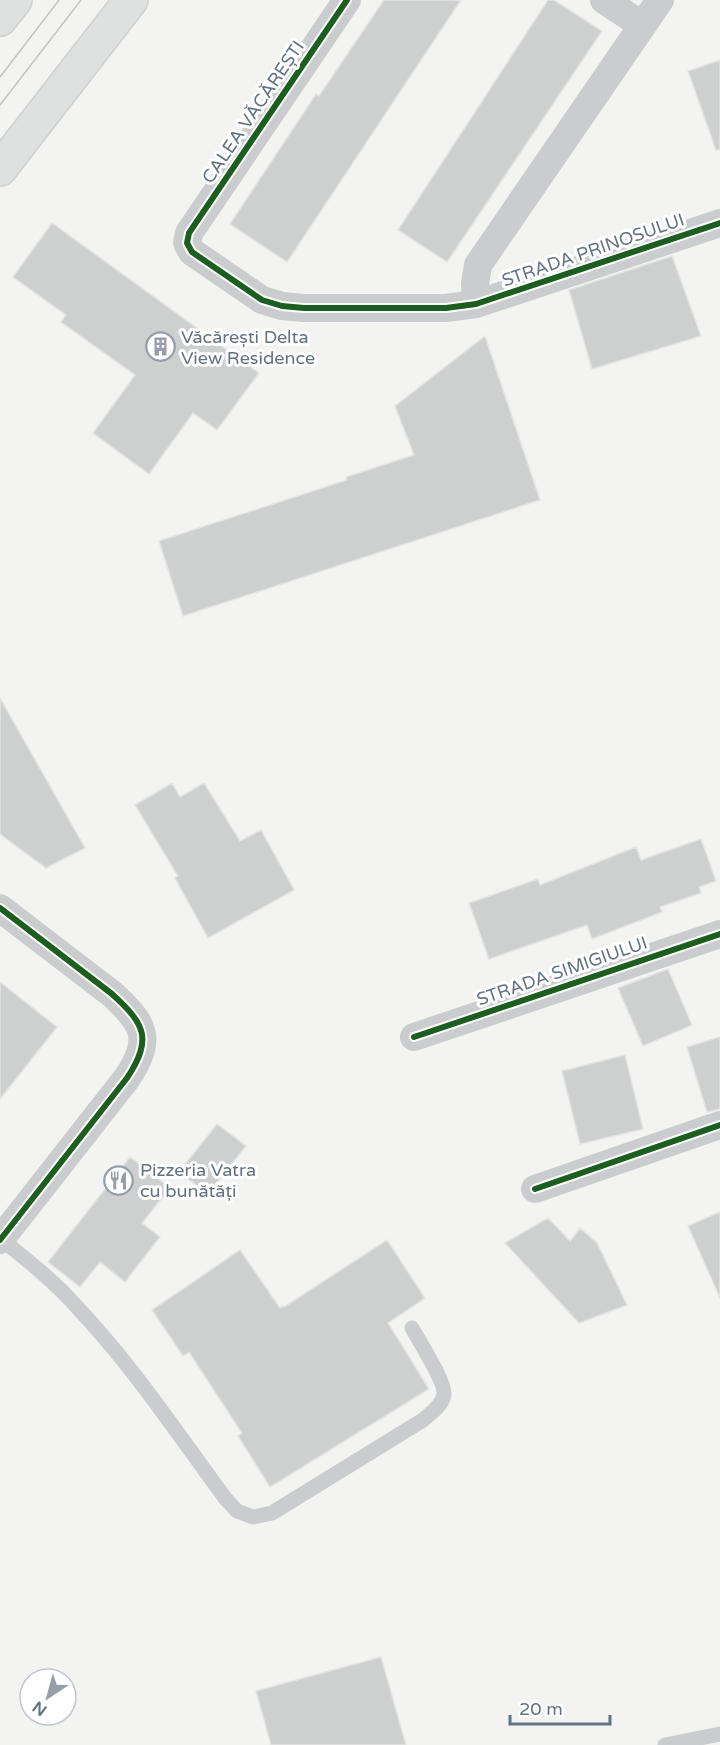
<svg xmlns="http://www.w3.org/2000/svg" width="720" height="1745" viewBox="0 0 720 1745" font-family="'Varela Round',sans-serif">
<style>
.building{fill:#cecfcf;stroke:#e2e3e2;stroke-width:1.5}
.lines{fill:none;stroke-linecap:round;stroke-linejoin:round}
.primary-casing{stroke:#cfd0d0;stroke-width:36}
.service{stroke:#cbcccd;stroke-width:15}
.minor{stroke:#cbcccd;stroke-width:28}
.primary{stroke:#dfe0e0;stroke-width:33}
.tram{stroke:#c2c3c3;stroke-width:1.5}
.cycleway-casing{stroke:#fff;stroke-width:10}
.cycleway{stroke:#1b5e20;stroke-width:6}
.labels{text-anchor:middle;stroke-width:6;stroke-linejoin:round;paint-order:stroke}
.street-label{font-size:18px;fill:#647181;stroke:#fff}
.poi-label{font-size:18px;fill:#647181;stroke:#fff;text-anchor:start}
</style>
<rect width="100%" height="100%" fill="#f3f4f2"/>
<path class="building" d="M 384,0 L 461,0 L 287,262 L 230,224 L 316,94 L 319,96 Z
M 548,0 L 554,0 L 602,31 L 447,262 L 398,230 Z
M 720,60 L 720,149 L 716,150 L 688,71 Z
M 52,223 L 259,373 L 217,430 L 193,413 L 149,474 L 93,433 L 135,375 L 61,322 L 66,315 L 13,277 Z
M 672,256 L 701,336 L 592,369 L 569,290 Z
M 485,336 L 540,500 L 183,616 L 159,541 L 347,480 L 346,477 L 414,455 L 395,406 Z
M 0,698 L 85,848 L 46,868 L 0,834 Z
M 172,783 L 180,797 L 204,783 L 240,841 L 261,830 L 294,890 L 208,938 L 175,878 L 178,876 L 135,805 Z
M 701,839 L 716,881 L 699,887 L 701,893 L 660,907 L 662,912 L 592,939 L 587,925 L 489,959 L 469,903 L 538,879 L 540,885 L 636,847 L 641,860 Z
M 668,969 L 692,1025 L 643,1046 L 618,988 Z
M 0,982 L 57,1027 L 0,1099 Z
M 720,1037 L 720,1109 L 707,1112 L 687,1047 Z
M 625,1055 L 643,1129 L 580,1144 L 562,1071 Z
M 217,1124 L 246,1146 L 208,1194 L 179,1172 Z
M 130,1157 L 170,1188 L 142,1223 L 160,1237 L 125,1282 L 100,1262 L 80,1287 L 48,1262 Z
M 720,1212 L 720,1298 L 688,1226 Z
M 548,1218 L 570,1241 L 580,1228 L 597,1243 L 627,1305 L 579,1323 L 505,1243 Z
M 387,1240 L 425,1298 L 388,1323 L 429,1389 L 270,1487 L 238,1436 L 242,1433 L 189,1352 L 183,1356 L 152,1310 L 240,1250 L 280,1308 L 283,1306 L 284,1307 Z
M 381,1657 L 406,1745 L 271,1745 L 256,1691 Z"/>
<g class="lines">
<defs>
<path id="primary" d="M 0,19 L 15,0
M 0,169 L 131,0"/>
</defs>
<use href="#primary" class="primary-casing"/>
<path class="service" d="M 1,1239 C 27,1260 54,1281 76,1306 C 132,1365 177,1433 225,1498 L 237,1511 L 253,1517 L 272,1513 L 423,1420 C 431,1413 443,1405 444,1394 C 445,1381 419,1341 412,1328
M 665,1745 L 720,1734"/>
<path class="minor" d="M 347,0 L 189,233 L 187,243 L 192,252 L 262,300 L 282,306 L 304,308 L 446,308 L 476,304 L 720,223
M 604,0 L 642,25
M 476,304 L 475,284 L 478,265 L 660,0
M 0,908 L 112,994 C 145,1024 153,1039 127,1078 L 0,1240
M 414,1037 L 720,934
M 535,1189 L 720,1125"/>
<use href="#primary" class="primary"/>
<path class="tram" d="M 0,77 L 59,0
M 0,105 L 81,0"/>
<defs>
<path id="cycleway" d="M 347,0 L 189,233 L 187,243 L 192,252 L 262,300 L 282,306 L 304,308 L 446,308 L 476,304 L 720,223
M 0,908 L 112,994 C 145,1024 153,1039 127,1078 L 0,1240
M 414,1037 L 720,934
M 535,1189 L 720,1125"/>
</defs>
<use href="#cycleway" class="cycleway-casing"/>
<use href="#cycleway" class="cycleway"/>
</g>
<defs>
<symbol id="building-ring" viewBox="-11 -11 22 22"><circle r="9.5" fill="#fff" stroke="#969fa9" stroke-width="1.5"/><path d="M-4-6H4V6H1V3H-1V6H-4ZM-2.5-4.3h1.7v1.8h-1.7ZM.8-4.3h1.7v1.8H.8ZM-2.5-1h1.7V.8h-1.7ZM.8-1h1.7V.8H.8Z" fill="#969fa9"/></symbol>
<symbol id="restaurant-ring" viewBox="-11 -11 22 22"><circle r="9.5" fill="#fff" stroke="#969fa9" stroke-width="1.5"/><path d="M-5-6h1v4h1v-4h1v4h1v-4h1v5L-1.5 .5V6h-2V.5L-5-1ZM5-6V6H3V1.5H1.5Q1.5-4 5-6Z" fill="#969fa9"/></symbol>
</defs>
<g fill-rule="evenodd">
<use href="#building-ring" x="144" y="330" width="33" height="33"/>
<use href="#restaurant-ring" x="102" y="1164" width="33" height="33"/>
</g>
<g class="labels">
<g class="street-label">
<text transform="translate(253 112) rotate(-56)" y="6">CALEA VĂCĂREȘTI</text>
<text transform="translate(593 250) rotate(-19)" y="6">STRADA PRINOSULUI</text>
<text transform="translate(562 971) rotate(-19)" y="6">STRADA SIMIGIULUI</text>
</g>
<g class="poi-label">
<text x="181" y="343">Văcărești Delta<tspan x="181" dy="21">View Residence</tspan></text>
<text x="140" y="1176">Pizzeria Vatra<tspan x="140" dy="21">cu bunătăți</tspan></text>
</g>
</g>
<g transform="translate(48 1697) rotate(216)"><circle r="28" fill="#ffffff" stroke="#c1c6cd" stroke-width="1.5"/>
<path d="M0-4.5L10 22L0 15L-10 22Z" fill="#969fa9"/>
<text y="-9" font-size="16" font-weight="bold" text-anchor="middle" fill="#647181">N</text>
</g>
<path d="M510 1715v9h100v-9" fill="none" stroke="#647181" stroke-width="3"/>
<text x="519" y="1715" font-size="18" fill="#647181" stroke="#ffffff" stroke-width="4.5" paint-order="stroke">20 m</text>
</svg>
